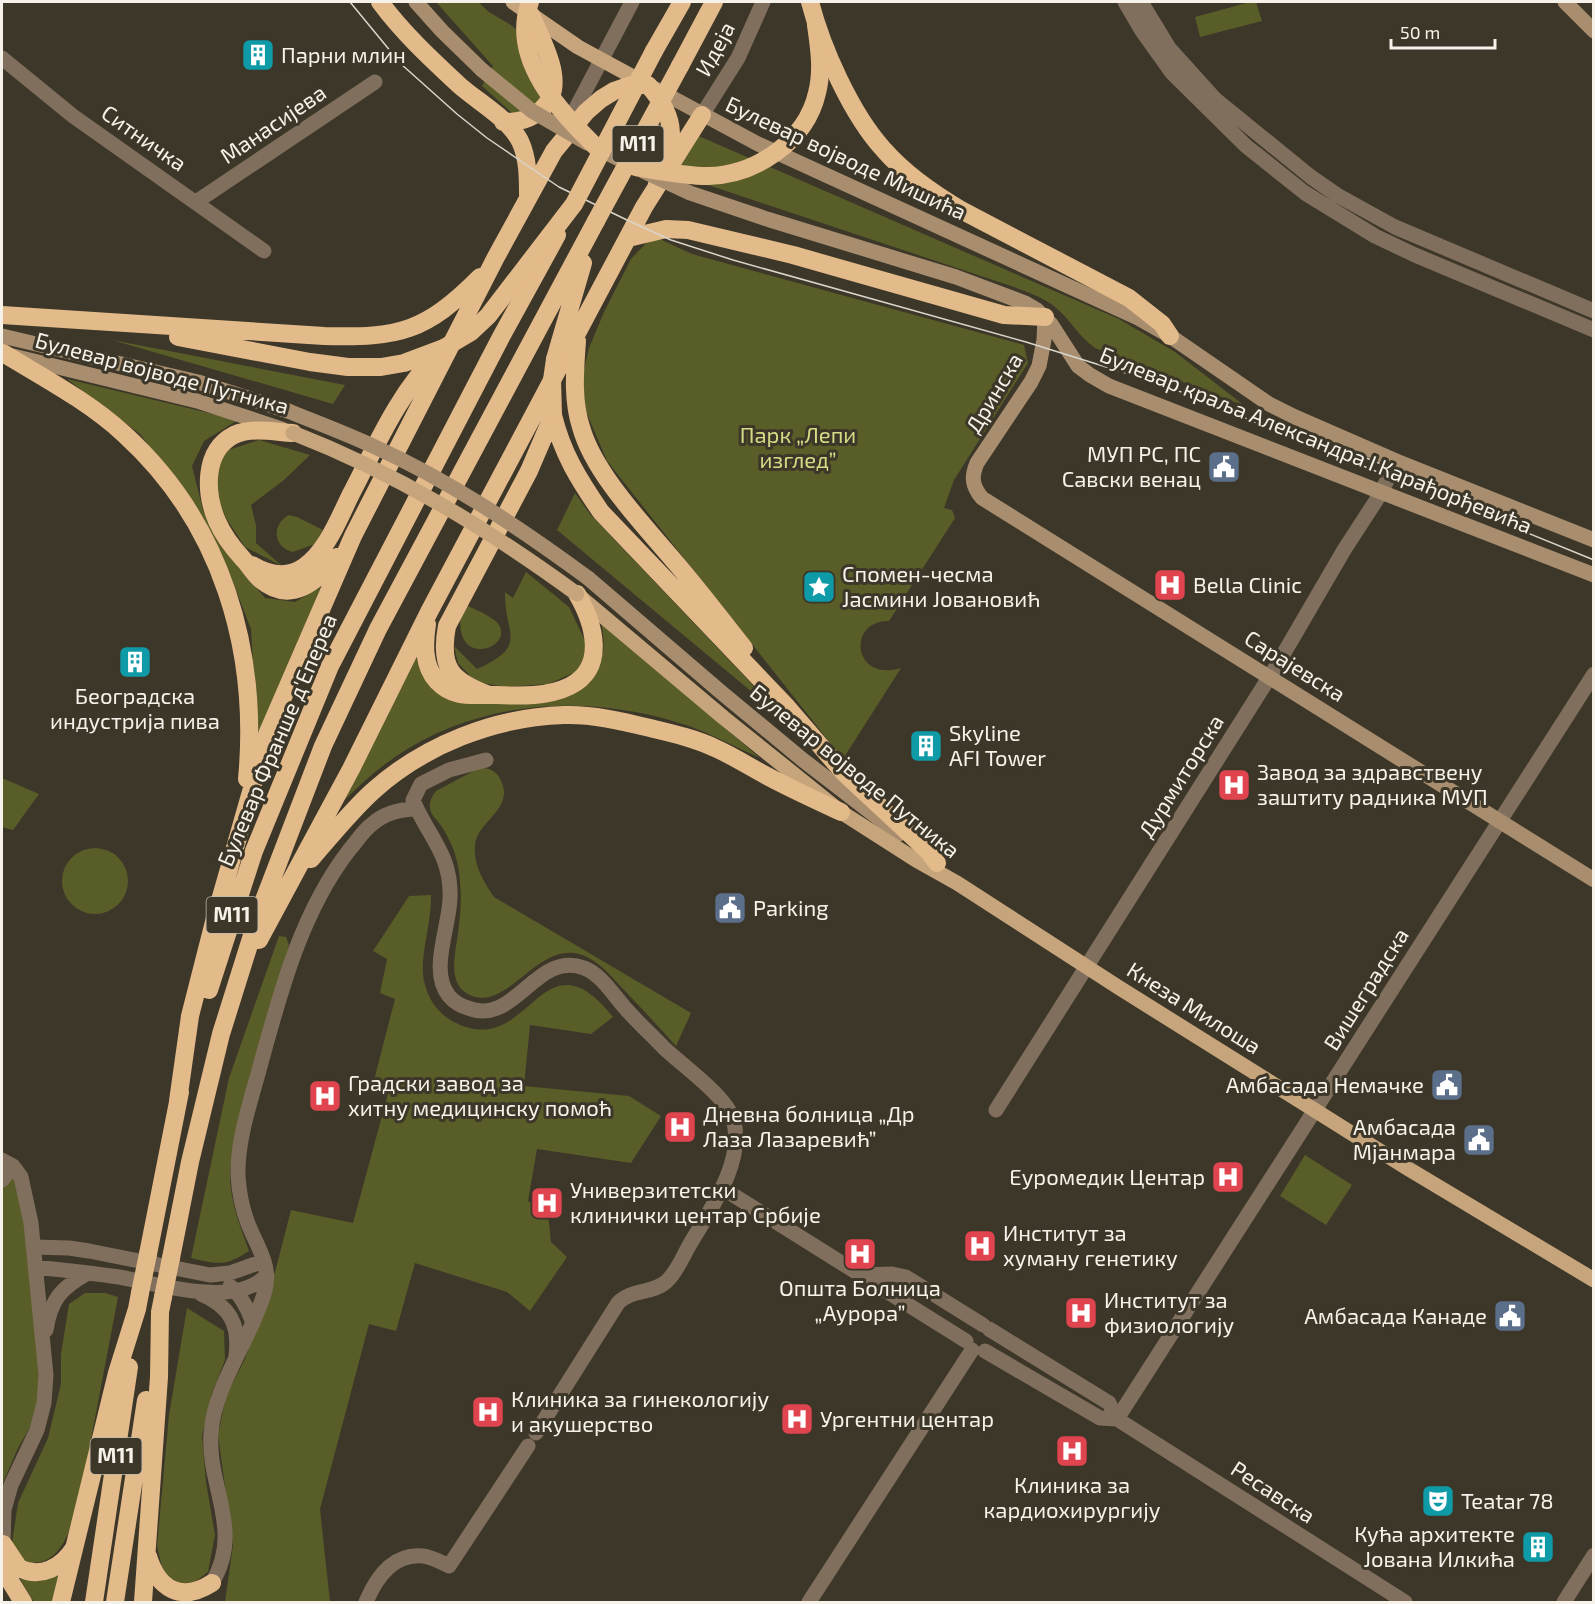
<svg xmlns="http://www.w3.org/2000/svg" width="1595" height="1604" viewBox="0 0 1595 1604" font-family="'Exo 2',sans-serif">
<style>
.green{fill:#595d28}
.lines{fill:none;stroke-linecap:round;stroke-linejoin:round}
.street{stroke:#806f5c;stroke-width:15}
.secondary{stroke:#a88e6e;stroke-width:15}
.primary{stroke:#c7a57c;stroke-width:15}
.highway{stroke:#e3ba89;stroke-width:18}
.tram{stroke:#d9d5cb;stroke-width:1.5}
.secondary-bridge{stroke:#a88e6e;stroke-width:15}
.primary-bridge{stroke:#c7a57c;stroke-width:15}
.highway-bridge{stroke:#e3ba89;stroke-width:18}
.labels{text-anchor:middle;stroke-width:6;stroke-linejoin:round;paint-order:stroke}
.shield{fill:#3d3729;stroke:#bebaaf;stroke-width:1.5}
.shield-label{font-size:21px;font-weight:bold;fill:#f6f2e9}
.street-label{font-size:22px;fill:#f6f2e9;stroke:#3d3729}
.poi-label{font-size:22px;fill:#f6f2e9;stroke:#3d3729;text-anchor:start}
.park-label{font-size:22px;fill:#d3db85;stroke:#3d3729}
</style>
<rect width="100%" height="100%" fill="#3d3729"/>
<path class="green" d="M 436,2 L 478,2 L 489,12 L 511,25 L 533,44 L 543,91 L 538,106 L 525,114 L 512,113 L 482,86 L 493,66 Z
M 1250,2 L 1256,2 L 1262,21 L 1200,37 L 1195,17 Z
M 694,134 L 1119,319 L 1175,352 L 1245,406 L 1095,348 C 1077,335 1071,320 1055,307 C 1042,296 1024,291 1008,285 L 672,173 Z
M 653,236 L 692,254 L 1024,345 L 1028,363 L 954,480 L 944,508 L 952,510 L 955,518 L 889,621 C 847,620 852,683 901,668 L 843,759 L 607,461 L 582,402 L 584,369 L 589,348 L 604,312 L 631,259 Z
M 112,340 L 345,385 L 333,404 Z
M 67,379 L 238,420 L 204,441 L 192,466 L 203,510 L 229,554 L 265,598 L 295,602 L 321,587 L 258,744 L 251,629 L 232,580 L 190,500 L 140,434 Z
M 259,440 L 310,455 L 284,480 L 251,505 L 256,525 L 256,543 L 282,566 L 245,547 L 226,518 L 212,483 L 222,452 Z
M 575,493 L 590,514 L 787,721 L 557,530 Z
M 289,515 L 297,517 L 323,530 L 315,544 L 293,552 C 273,548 271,524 289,515 Z
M 526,572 L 569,607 L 588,647 L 578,671 L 548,684 L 506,687 L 476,682 L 458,663 L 454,646 L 477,669 C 530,645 504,635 505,592 L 513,598 Z
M 463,604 C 472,608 495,617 499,625 C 514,651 446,670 463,604 Z
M 601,623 L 760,758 C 736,747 713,735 689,726 C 593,693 480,698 395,757 C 373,772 355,790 336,808 L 418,651 L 447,695 L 585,685 C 603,668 607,647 601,623 Z
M 479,768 C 487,768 494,769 499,777 C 518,808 477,820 475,845 C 473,865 484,882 494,897 L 691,1013 L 676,1046 C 660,1028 643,1010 626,992 C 615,981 604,966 589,958 C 539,931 508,1019 466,993 C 447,980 456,951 458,933 C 460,916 462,899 460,883 C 459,862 453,844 442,827 C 439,822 433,817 431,812 C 428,804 431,797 436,791 Z
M 2,778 L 39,794 L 13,830 L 2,827 Z
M62 881a33 33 0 1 1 66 0a33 33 0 1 1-66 0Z
M 431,895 C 432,923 419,956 424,981 C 428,999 437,1012 452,1021 C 514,1055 533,976 574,986 C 589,989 604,1006 613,1017 L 591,1034 L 530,1025 L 524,1086 L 629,1096 L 661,1116 L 631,1163 L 537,1149 L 528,1201 L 548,1214 L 551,1242 L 567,1257 L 530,1311 L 507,1292 L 415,1263 L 396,1331 L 369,1324 L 320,1509 L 330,1602 L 225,1602 L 233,1545 L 218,1435 L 226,1396 L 245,1359 L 273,1280 L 291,1210 L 353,1223 L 389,1090 L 373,1084 L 395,999 L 380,993 L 387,959 L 373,951 L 409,896 Z
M 279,936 L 286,937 L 289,945 L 237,1138 C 234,1149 231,1160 230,1171 C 229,1199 240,1226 249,1251 C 225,1267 217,1264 191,1258 L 229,1078 Z
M 1305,1155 L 1352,1185 L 1326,1225 L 1280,1196 Z
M 14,1175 L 27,1228 L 39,1355 L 39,1388 L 34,1420 L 18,1448 L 2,1485 L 2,1184 Z
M 85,1293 L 105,1293 L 118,1297 L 77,1513 C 66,1538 58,1568 24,1562 L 12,1543 L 18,1503 L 48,1438 L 61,1384 L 61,1354 L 69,1304 Z
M 187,1308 L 224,1331 L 225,1360 L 212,1393 L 202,1436 L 206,1482 L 215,1535 L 208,1572 L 192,1584 L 172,1583 L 162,1567 L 157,1546 L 169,1415 Z
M 59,1575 L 52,1602 L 34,1602 L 20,1579 L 32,1580 Z"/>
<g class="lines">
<path class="street" d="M 1125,2 L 1142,31 L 1172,73 L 1246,146 L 1305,193 L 1375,236 L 1415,255 L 1594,330
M 1141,2 L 1169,48 L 1215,99 L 1311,177 L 1337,195 L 1395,227 L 1594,311
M 2,58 L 73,116 L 264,251
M 702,115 L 738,58 L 763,2
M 566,127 L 632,2
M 196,202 L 375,82
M 486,760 L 449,770 L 421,784 L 413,800 C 428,837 452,854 450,899 C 449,928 429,972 449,996 C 454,1002 461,1006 468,1008 C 515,1027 536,950 584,968 C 601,974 614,996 626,1009 C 638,1023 652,1035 664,1048 C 682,1065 726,1096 733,1119 C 746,1160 710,1210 690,1244 C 683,1256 677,1272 666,1282 C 652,1294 631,1289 618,1303 L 536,1433
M 996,1110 L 1277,665 L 1344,550 L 1381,493 L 1396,461
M 2,1160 L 13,1166 L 21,1177 L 31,1223 L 46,1375 L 44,1403 L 37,1430 L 11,1485 L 4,1510 L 3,1544
M 2,1180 L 13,1166
M 722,1188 L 966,1341
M 33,1247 L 69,1248 L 89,1251 L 210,1275 L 230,1273 L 264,1261
M 35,1267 C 63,1270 91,1273 119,1277 C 159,1284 235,1309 267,1275
M 860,1275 L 892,1274 L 906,1277 L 983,1325
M 230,1286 C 241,1295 248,1309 253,1323
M 201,1294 C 230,1306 240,1325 236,1356
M 989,1329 L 1109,1403 L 1117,1419
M 46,1330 C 51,1299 61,1288 88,1273
M 985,1351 L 1100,1418 L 1117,1419
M 1117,1419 L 1594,674
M 1117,1419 L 1405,1602
M 212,1583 C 244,1530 207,1487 211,1433 C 214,1391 241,1353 256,1315 C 260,1305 265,1295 266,1285 C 270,1262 254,1241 247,1221 C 242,1207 239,1191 238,1176 C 237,1143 249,1106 258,1074 C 279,997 300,913 350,849 C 357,841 363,831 371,825 C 384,813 399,809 417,809
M 366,1602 C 376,1578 393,1553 423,1556 C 432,1557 441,1562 449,1566 L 528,1446
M 809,1602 L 972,1350
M 1564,1602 L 1594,1555"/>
<path class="secondary" d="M 416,2 L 442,31 L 482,70
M 1565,2 L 1594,31
M 656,89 L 758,144 L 1138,318 L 1170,336 L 1269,404 L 1295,417 L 1396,461 L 1594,540
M 598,149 L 636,167
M 770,220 L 956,277 L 1025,303 L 1037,310 L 1051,324 L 1078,366 L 1090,375 L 1109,386 L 1594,575
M 1045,317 L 1044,340 L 1039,366 L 1031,382 L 977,463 C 971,477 972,486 982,498 L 1594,880
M 2,336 L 198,382 L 288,411
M 13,356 L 197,401 L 282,429
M 588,578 L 722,693 L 803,760 L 899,834"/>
<path class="primary" d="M 513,2 L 578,47 L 648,85
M 579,596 L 724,718 L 841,812 L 916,860 L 957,883 L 1118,987 L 1407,1168 L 1594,1280"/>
<path class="highway" d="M 380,2 C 402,32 431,59 459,85 C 478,102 508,118 520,141 C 528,158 528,177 528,195
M 810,2 C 822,48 851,114 884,150 C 905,174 934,194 961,210 L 1129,298 L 1162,324 L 1170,336
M 654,51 L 682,2
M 680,66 L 714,2
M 503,122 C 518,122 531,120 542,109 C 569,85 542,42 531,15
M 628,238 L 666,229 L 688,230 L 793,255 L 1004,315 L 1045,317
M 2,315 L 324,336 C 400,338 425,332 480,277
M 178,337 L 310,362 L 348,367 L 381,367 L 404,363 L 444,348
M 577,341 C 575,370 572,399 581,427 C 594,474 644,525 675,562 C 699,590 721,619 744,648
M 3,353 C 44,378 88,401 124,434 C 222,523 259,650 247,779
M 555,359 L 583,263
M 553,415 C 562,453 579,480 601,512 L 787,707 L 843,772 L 929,852 L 937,863
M 293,433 C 275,432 251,427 234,435 C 203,451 205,493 217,521 C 223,535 233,548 243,559 C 249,565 254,574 261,580 C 291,605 318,581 337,557
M 252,565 C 269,575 288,578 304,567 C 327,551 339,518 351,494 C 376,446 399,392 438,354
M 427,624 C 424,644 423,666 437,681 C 455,700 474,694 497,695 C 520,696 548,697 570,686 C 607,667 594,623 577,594
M 489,695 C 451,681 439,668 447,626 L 529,471 L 553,415
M 311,859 C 331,836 350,812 373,791 C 424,745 495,717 564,715 C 594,714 625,722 654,729 C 675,734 696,739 715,748 C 733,756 750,767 767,776 C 791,789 816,800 841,812
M 259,940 L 351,769 L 429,612 L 644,207 L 702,115
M 209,990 L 254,851 L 330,666 L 500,339 L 557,235
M 178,1101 L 190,1016 L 215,918 L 268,732 L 353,536 L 496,257 L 554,151 L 586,112 L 601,99 L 614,91 L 631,85 L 648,85 C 680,121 674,141 657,184
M 148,1254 L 180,1092
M 171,1258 L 190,1162 L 221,1034 L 259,913 L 323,746 L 378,629 L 596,221
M 3,1544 L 19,1568 C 41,1579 62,1567 74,1548
M 3,1552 L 10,1581 L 23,1602
M 148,1556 C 158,1589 181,1603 212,1583
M 61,1602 L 117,1373 L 137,1309 L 140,1293
M 94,1602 L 129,1367
M 115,1602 L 146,1400
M 143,1602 L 159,1377 L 160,1312 L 163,1297"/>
<path class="tram" d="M 350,2 L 401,64 L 457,114 L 487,138 L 559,187 L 629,221 L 671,240 L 733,260 L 1026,342 L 1164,385 L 1594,560
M 1354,453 L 1512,517"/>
<path class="secondary-bridge" d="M 482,70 L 532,111 L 587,143
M 643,171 L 690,193 L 770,220
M 288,411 C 316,422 345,433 373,446 C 450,481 520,528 588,578"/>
<path class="primary-bridge" d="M 293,433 C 396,473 488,529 577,594"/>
<path class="highway-bridge" d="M 530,2 C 509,60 560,111 598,149
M 636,167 C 660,171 684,176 708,176 C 756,175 806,141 817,93 C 823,70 819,47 816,25
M 596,221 L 680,66
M 444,348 L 471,332 L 488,316 L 574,204 L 654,51
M 553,415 L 552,380 L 555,359
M 140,1293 L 148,1254
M 163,1297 L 171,1258"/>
</g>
<defs>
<symbol id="building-square" viewBox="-11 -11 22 22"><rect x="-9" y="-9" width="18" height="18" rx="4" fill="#0f9aa8" stroke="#3d3729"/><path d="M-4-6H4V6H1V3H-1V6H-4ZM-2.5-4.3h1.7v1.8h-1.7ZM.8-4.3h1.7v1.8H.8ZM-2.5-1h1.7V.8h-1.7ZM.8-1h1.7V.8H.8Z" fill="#fff"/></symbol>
<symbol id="civic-square" viewBox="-11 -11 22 22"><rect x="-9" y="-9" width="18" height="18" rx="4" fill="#5c6f8a" stroke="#3d3729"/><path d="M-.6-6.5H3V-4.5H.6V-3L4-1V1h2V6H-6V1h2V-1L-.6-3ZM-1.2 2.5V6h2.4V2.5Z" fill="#fff"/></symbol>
<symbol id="hospital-square" viewBox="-11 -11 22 22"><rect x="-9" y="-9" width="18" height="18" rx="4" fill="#e0444e" stroke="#3d3729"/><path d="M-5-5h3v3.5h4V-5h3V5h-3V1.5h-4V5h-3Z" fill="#fff"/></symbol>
<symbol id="sight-square" viewBox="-11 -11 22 22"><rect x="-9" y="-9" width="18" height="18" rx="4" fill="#0f9aa8" stroke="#3d3729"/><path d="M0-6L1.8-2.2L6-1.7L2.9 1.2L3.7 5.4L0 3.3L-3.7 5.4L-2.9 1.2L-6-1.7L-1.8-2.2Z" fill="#fff"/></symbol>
<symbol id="theatre-square" viewBox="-11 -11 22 22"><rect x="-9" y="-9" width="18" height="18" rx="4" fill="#0f9aa8" stroke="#3d3729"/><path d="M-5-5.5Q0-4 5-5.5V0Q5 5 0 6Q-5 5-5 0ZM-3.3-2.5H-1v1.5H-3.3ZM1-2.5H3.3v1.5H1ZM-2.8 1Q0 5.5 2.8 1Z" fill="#fff"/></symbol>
</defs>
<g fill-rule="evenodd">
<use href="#building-square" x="239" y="36" width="38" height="38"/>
<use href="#civic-square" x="1205" y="448" width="38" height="38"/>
<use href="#hospital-square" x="1151" y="566" width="38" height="38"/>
<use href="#sight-square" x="800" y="568" width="38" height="38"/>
<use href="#building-square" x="116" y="643" width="38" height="38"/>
<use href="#building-square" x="907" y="727" width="38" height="38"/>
<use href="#hospital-square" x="1215" y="766" width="38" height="38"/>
<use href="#civic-square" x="711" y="889" width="38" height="38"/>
<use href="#civic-square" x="1428" y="1066" width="38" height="38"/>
<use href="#hospital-square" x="306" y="1077" width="38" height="38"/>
<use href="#hospital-square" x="661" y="1108" width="38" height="38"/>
<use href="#civic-square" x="1460" y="1121" width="38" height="38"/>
<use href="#hospital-square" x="1209" y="1158" width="38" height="38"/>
<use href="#hospital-square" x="528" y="1184" width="38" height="38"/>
<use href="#hospital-square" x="961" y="1227" width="38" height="38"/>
<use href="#hospital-square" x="841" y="1235" width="38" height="38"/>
<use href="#hospital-square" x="1062" y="1294" width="38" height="38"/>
<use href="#civic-square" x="1491" y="1297" width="38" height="38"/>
<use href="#hospital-square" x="469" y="1393" width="38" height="38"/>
<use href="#hospital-square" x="778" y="1400" width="38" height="38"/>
<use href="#hospital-square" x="1053" y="1432" width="38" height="38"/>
<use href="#theatre-square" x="1419" y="1482" width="38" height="38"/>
<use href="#building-square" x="1519" y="1528" width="38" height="38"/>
</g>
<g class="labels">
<g class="shield">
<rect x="612.5" y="126" width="51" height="36" rx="4.5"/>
<rect x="206.5" y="897" width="51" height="36" rx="4.5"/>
<rect x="90.5" y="1438" width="51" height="36" rx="4.5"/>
</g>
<g class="shield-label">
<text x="638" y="151">M11</text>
<text x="232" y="922">M11</text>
<text x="116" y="1463">M11</text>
</g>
<g class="street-label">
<text transform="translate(715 49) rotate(-62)" y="8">Идеја</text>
<text transform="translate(273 124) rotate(-34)" y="8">Манасијева</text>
<text transform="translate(144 138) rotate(35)" y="8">Ситничка</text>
<text transform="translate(846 158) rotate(25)" y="8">Булевар војводе Мишића</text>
<text transform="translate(162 373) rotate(15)" y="8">Булевар војводе Путника</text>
<text transform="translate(994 393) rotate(-59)" y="8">Дринска</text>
<text transform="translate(1316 440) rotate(22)" y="8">Булевар краља Александра I Карађорђевића</text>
<text transform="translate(1295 666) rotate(32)" y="8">Сарајевска</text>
<text transform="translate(277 740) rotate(-67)" y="8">Булевар Франше д'Епереа</text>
<text transform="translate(855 771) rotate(39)" y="8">Булевар војводе Путника</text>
<text transform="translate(1181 776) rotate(-58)" y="8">Дурмиторска</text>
<text transform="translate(1366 989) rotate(-58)" y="8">Вишеградска</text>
<text transform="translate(1194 1008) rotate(32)" y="8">Кнеза Милоша</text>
<text transform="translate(1273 1492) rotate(33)" y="8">Ресавска</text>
</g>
<g class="poi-label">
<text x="281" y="63">Парни млин</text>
<text x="1201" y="462" text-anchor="end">МУП РС, ПС<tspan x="1201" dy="25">Савски венац</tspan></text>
<text x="842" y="582">Спомен-чесма<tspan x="842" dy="25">Јасмини Јовановић</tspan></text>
<text x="1193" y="593">Bella Clinic</text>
<text x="135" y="704" text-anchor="middle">Београдска<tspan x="135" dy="25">индустрија пива</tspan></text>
<text x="949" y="741">Skyline<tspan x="949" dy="25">AFI Tower</tspan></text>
<text x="1257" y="780">Завод за здравствену<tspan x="1257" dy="25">заштиту радника МУП</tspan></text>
<text x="753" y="916">Parking</text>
<text x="348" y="1091">Градски завод за<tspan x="348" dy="25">хитну медицинску помоћ</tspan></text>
<text x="1424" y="1093" text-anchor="end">Амбасада Немачке</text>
<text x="703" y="1122">Дневна болница „Др<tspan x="703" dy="25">Лаза Лазаревић”</tspan></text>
<text x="1456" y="1135" text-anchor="end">Амбасада<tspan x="1456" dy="25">Мјанмара</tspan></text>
<text x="1205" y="1185" text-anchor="end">Еуромедик Центар</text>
<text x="570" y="1198">Универзитетски<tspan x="570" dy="25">клинички центар Србије</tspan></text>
<text x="1003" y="1241">Институт за<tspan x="1003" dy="25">хуману генетику</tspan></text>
<text x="860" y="1296" text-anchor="middle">Општа Болница<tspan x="860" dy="25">„Аурора”</tspan></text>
<text x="1104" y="1308">Институт за<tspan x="1104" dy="25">физиологију</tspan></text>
<text x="1487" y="1324" text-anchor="end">Амбасада Канаде</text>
<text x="511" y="1407">Клиника за гинекологију<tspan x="511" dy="25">и акушерство</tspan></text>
<text x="820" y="1427">Ургентни центар</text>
<text x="1072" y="1493" text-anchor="middle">Клиника за<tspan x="1072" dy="25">кардиохирургију</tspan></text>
<text x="1461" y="1509">Teatar 78</text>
<text x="1515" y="1542" text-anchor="end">Кућа архитекте<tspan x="1515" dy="25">Јована Илкића</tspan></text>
</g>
<g class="park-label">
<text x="798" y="443">Парк „Лепи<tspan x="798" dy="25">изглед”</tspan></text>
</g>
</g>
<rect width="1595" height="1604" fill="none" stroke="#f6f2e9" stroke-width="6"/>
<path d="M1391 39v9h104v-9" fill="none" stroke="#f6f2e9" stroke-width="3"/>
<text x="1400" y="39" font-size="18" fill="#f6f2e9" stroke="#3d3729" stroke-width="4.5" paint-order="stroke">50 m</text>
</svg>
